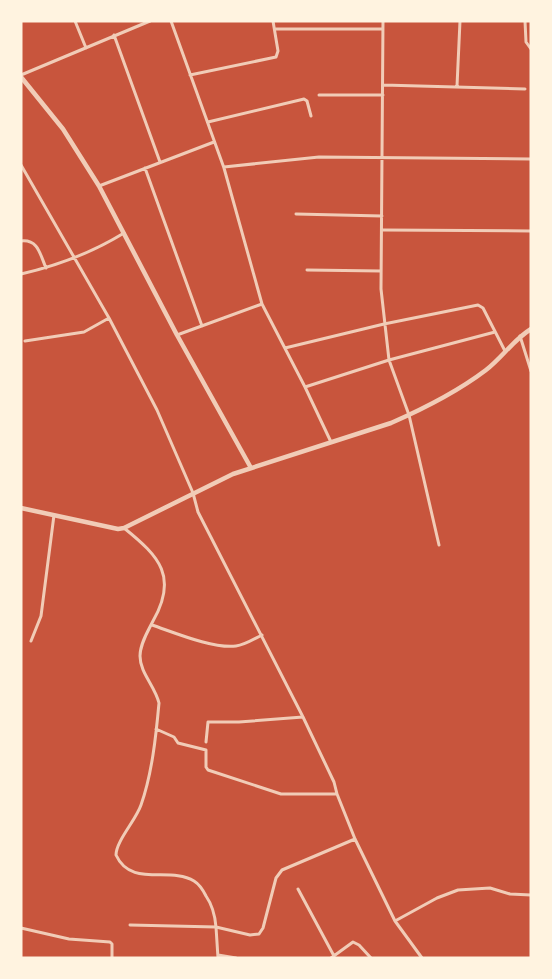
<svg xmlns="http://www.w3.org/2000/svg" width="552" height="979" viewBox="0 0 552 979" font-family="Karla,sans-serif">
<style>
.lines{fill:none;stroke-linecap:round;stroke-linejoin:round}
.minor{stroke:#f1ccb7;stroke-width:3}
.tertiary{stroke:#f1ccb7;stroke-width:4.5}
</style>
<rect width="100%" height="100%" fill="#c8553d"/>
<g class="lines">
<path class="minor" d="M 75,21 L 86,48
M 171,21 L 224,168 L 262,304 L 305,387 L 331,442
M 383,21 L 381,289 L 389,360 L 409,415 L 439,545
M 525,21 L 526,42 L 531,49
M 275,29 L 383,29
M 114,35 L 160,162
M 21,75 L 150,21
M 190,75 L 276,57 L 278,51 L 273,21
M 383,85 L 525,89
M 457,86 L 460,21
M 319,95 L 383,95
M 208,122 L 304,99 L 307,101 L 311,116
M 21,165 L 109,318 L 157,410 L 193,493 L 198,512 L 303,717 L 334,782 L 337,794
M 224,167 L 319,157 L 531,159
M 145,168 L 202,326
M 99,186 L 214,142
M 296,214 L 382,216
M 383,230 L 531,231
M 21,241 C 38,239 40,254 46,268
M 307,270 L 381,271
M 21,274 C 56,266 93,252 124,233
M 177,335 L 262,304
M 520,336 L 531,371
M 25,341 L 84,332 L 109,318
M 285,348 L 384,324 L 478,305 L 483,308 L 505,351
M 305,387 L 389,360 L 495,332
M 124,528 C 160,557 178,577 153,621 C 148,631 140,644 140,656 C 140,673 155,686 159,703 C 156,736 152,774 141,805 C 136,820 116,841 116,855 C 131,888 170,866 194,881 C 199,884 203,890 206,896 C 213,906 215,915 216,927 L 130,925
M 152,625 C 173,632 213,649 236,646 C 245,645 254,639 262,635
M 31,641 L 41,616 L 54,515
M 156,729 L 174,737 L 178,743 L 206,750 L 206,767 L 208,770 L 281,794 L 337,794 L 355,839 L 395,921 L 422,958
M 206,742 L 208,722 L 239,722 L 303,717
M 298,889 L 334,956
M 395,921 L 437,898 L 458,890 L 490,888 L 510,894 L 531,895
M 21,928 L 69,939 L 110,942 L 112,944 L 112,958
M 218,955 L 236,958
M 218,958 L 216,927 L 250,935 L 259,934 L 263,928 L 276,878 L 282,870 L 355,839
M 331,958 L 353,942 L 359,945 L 371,958"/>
<path class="tertiary" d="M 21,77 L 63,129 L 99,186 L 177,335 L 251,468
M 21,508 L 118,529 L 124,528 L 233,474 L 391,423 C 423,409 457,392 486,370 C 502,358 513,340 531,329"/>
</g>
<rect width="552" height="979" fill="none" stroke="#fff3e0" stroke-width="45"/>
</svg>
